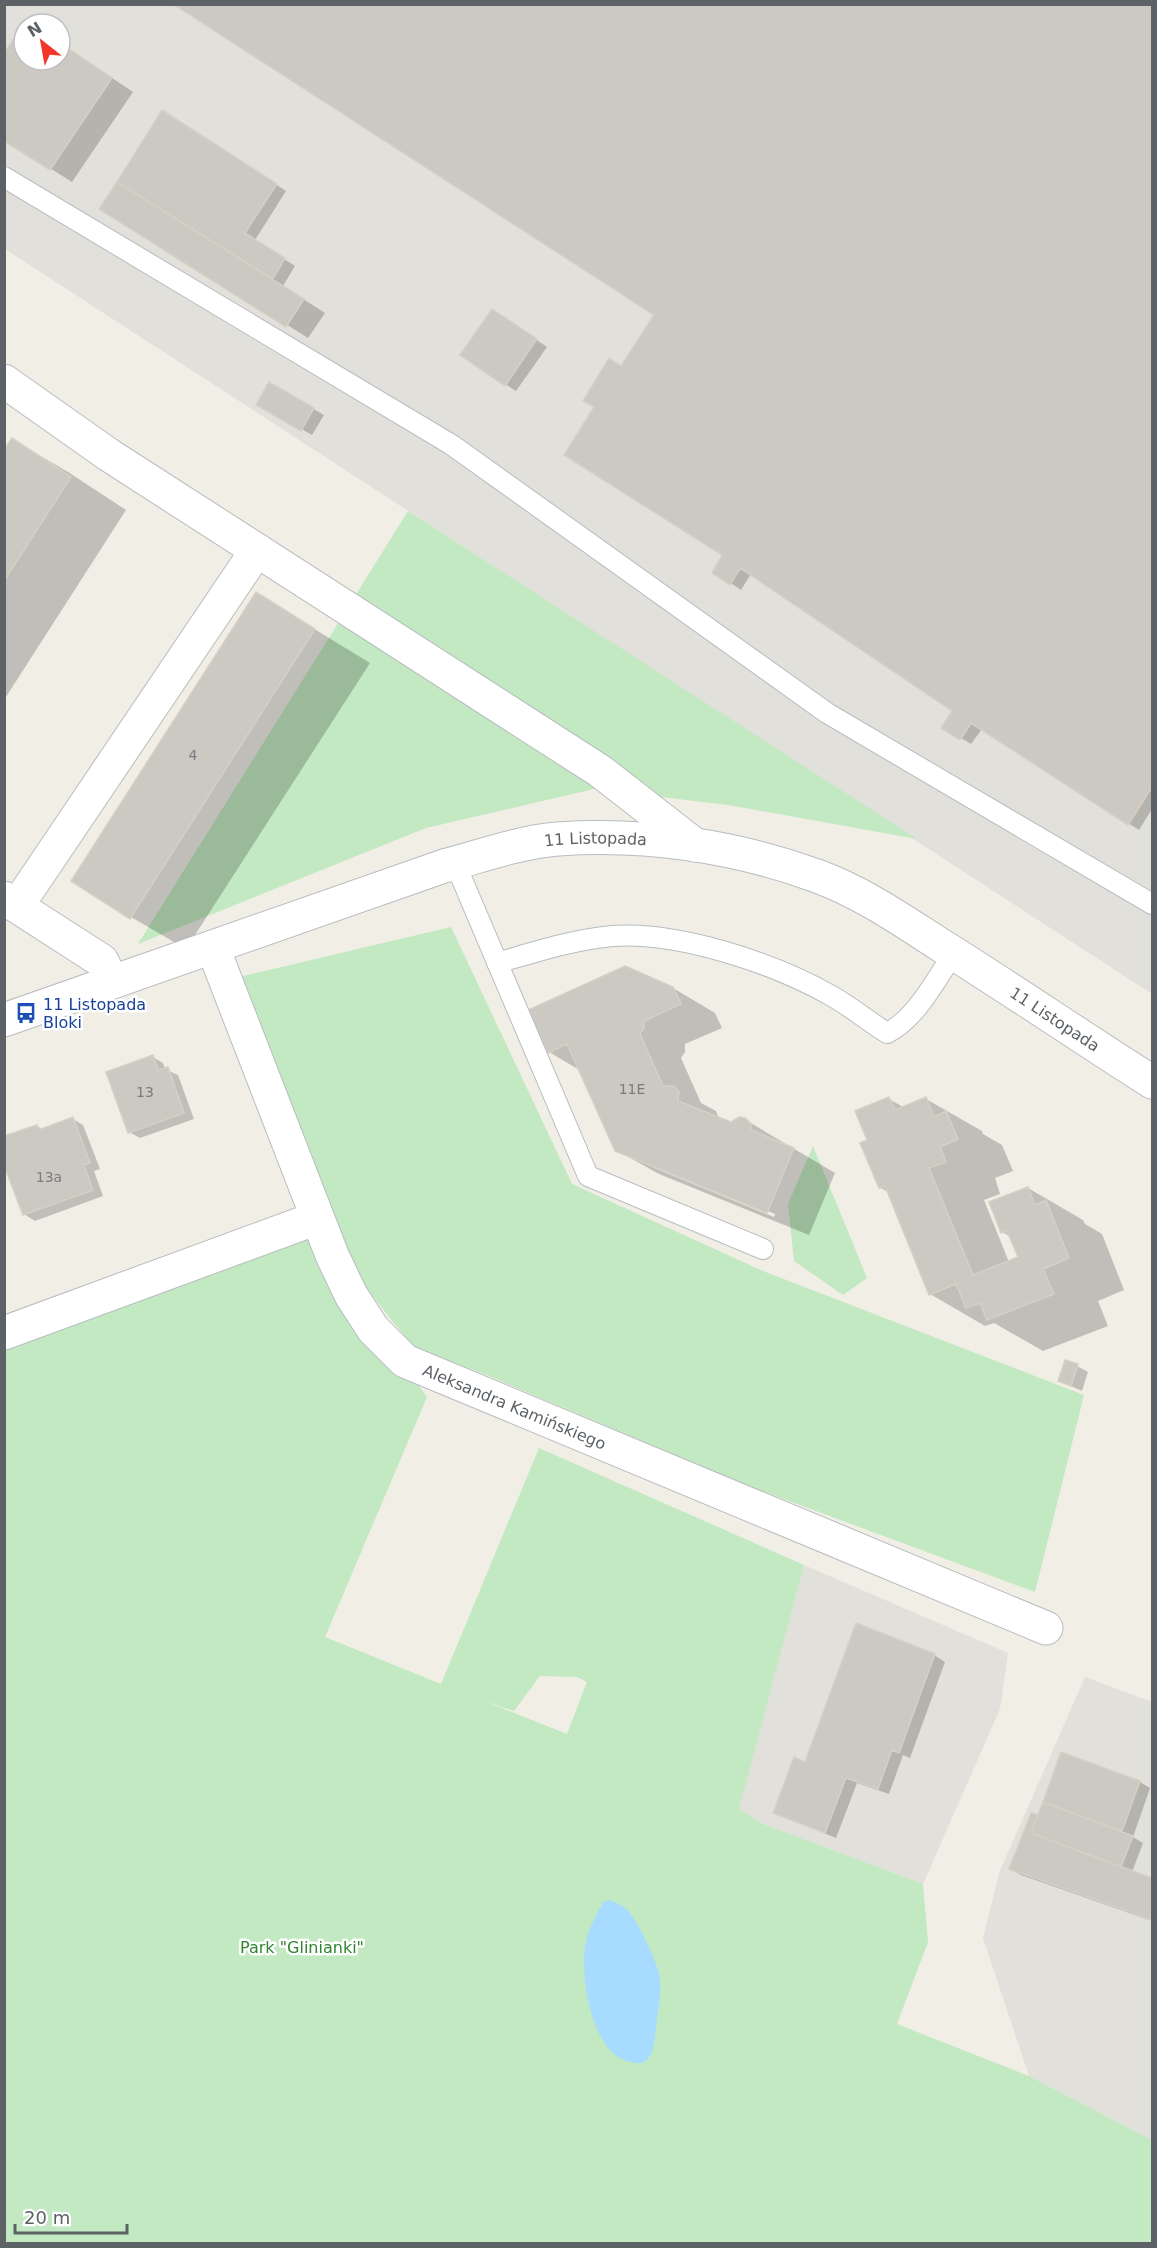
<svg xmlns="http://www.w3.org/2000/svg" width="1157" height="2248" viewBox="0 0 1157 2248" font-family="'DejaVu Sans',sans-serif">
<style>
.industrial{fill:#e1e0da;fill-rule:evenodd}
.green{fill:#c2e9c1;fill-rule:evenodd}
.water{fill:#a7dbff}
.shadow{fill:#0003;fill-rule:evenodd}
.building{fill:#ccc9c3;stroke:#d6d0c4;stroke-width:1.5}
.lines{fill:none;stroke-linecap:round;stroke-linejoin:round}
.service-casing{stroke:#b8bcc0;stroke-width:22}
.minor-casing{stroke:#b8bcc0;stroke-width:35}
.tertiary-casing{stroke:#b8bcc0;stroke-width:35}
.service{stroke:#fff;stroke-width:20}
.minor{stroke:#fff;stroke-width:33}
.tertiary{stroke:#fff;stroke-width:33}
.labels{text-anchor:middle;stroke-width:5;stroke-linejoin:round;paint-order:stroke}
.number-label{font-size:14px;fill:#797c7e}
.street-label{font-size:16px;fill:#5d6267;stroke:#fff}
.transit-label{font-size:16px;fill:#164399;stroke:#fff;text-anchor:start}
.park-label{font-size:16px;fill:#308431;stroke:#fff}
</style>
<rect width="100%" height="100%" fill="#f1eee6"/>
<path class="industrial" d="M 4,5 L 1152,5 L 1152,994 L 5,249 ZM 24,24 L 60,24 L 60,60 L 24,60 Z
M 804,1565 L 1008,1653 L 1000,1709 L 923,1884 L 737,1814 Z
M 1085,1677 L 1152,1702 L 1152,2140 L 1029,2076 L 983,1938 L 999,1873 Z"/>
<path class="green" d="M 408,511 L 917,839 L 728,805 L 594,789 L 426,828 L 138,944 Z
M 451,927 L 572,1184 L 763,1271 L 1084,1395 L 1035,1592 L 754,1488 L 484,1374 L 413,1347 L 363,1284 L 231,979 Z
M 813,1146 L 867,1278 L 843,1295 L 794,1261 L 788,1204 Z
M 308,1232 L 427,1397 L 325,1637 L 441,1684 L 539,1448 L 804,1565 L 739,1809 L 761,1823 L 923,1884 L 928,1942 L 897,2024 L 1029,2076 L 1152,2140 L 1152,2243 L 5,2244 L 5,1349 ZM 540,1676 L 577,1677 L 587,1682 L 567,1734 L 484,1701 L 514,1711 Z"/>
<path class="water" d="M 610,1900 C 615,1902 621,1905 626,1909 C 636,1916 659,1966 660,1978 C 662,1994 657,2013 656,2029 C 654,2040 655,2055 644,2062 C 639,2064 636,2063 631,2062 C 591,2056 579,1974 586,1942 C 589,1927 597,1914 604,1901 Z"/>
<path class="shadow" d="M 176,4 L 1152,4 L 1152,809 L 1139,830 L 982,729 L 971,744 L 943,727 L 954,710 L 751,574 L 741,590 L 714,572 L 724,555 L 597,407 L 657,315 Z
M 24,26 L 24,60 L 60,60 L 60,43 L 133,92 L 72,182 L 4,139 Z
M 162,112 L 286,191 L 255,240 L 295,266 L 283,286 L 325,313 L 308,338 L 101,208 Z
M 503,317 L 547,347 L 516,391 L 505,384 Z
M 270,384 L 324,415 L 312,435 L 258,404 Z
M 13,440 L 68,472 L 126,510 L 4,700 L 4,452 Z
M 257,594 L 370,663 L 186,949 L 131,917 Z
M 673,988 L 715,1013 L 722,1028 L 685,1044 L 685,1052 L 681,1058 L 701,1103 L 716,1111 L 719,1119 L 731,1123 L 744,1119 L 835,1173 L 809,1235 L 659,1174 L 616,1150 L 581,1071 L 549,1052 ZM 652,1164 L 775,1214 L 774,1217 L 652,1167 Z
M 153,1057 L 163,1063 L 165,1069 L 178,1075 L 194,1119 L 140,1138 L 129,1132 Z
M 889,1099 L 905,1108 L 926,1099 L 982,1131 L 983,1134 L 1002,1145 L 1013,1171 L 995,1178 L 1000,1194 L 984,1200 L 1009,1262 L 1019,1258 L 1011,1237 L 1002,1232 L 1028,1188 L 1083,1220 L 1085,1224 L 1102,1234 L 1124,1290 L 1098,1301 L 1108,1326 L 1043,1351 L 994,1323 L 985,1326 L 930,1294 L 889,1193 L 880,1187 L 869,1141 Z
M 73,1119 L 83,1125 L 100,1169 L 94,1171 L 103,1196 L 35,1221 L 24,1214 L 37,1126 L 44,1130 Z
M 1077,1366 L 1088,1372 L 1082,1391 L 1060,1381 Z
M 934,1655 L 945,1662 L 910,1758 L 903,1755 L 889,1794 L 857,1783 L 836,1838 L 774,1812 L 806,1764 Z
M 1062,1754 L 1140,1782 L 1150,1788 L 1133,1837 L 1143,1843 L 1132,1872 L 1152,1879 L 1152,1921 L 1021,1875 L 1010,1869 L 1038,1817 Z"/>
<path class="building" d="M 173,4 L 1152,4 L 1152,787 L 1128,825 L 971,723 L 960,740 L 941,728 L 952,711 L 740,568 L 730,585 L 712,573 L 722,555 L 564,455 L 594,407 L 583,401 L 609,358 L 621,366 L 654,315 Z
M 26,21 L 31,24 L 24,24 L 24,60 L 60,60 L 60,43 L 112,78 L 50,170 L 4,141 L 4,53 Z
M 162,110 L 277,184 L 245,233 L 285,258 L 273,279 L 117,182 Z
M 117,182 L 304,299 L 286,327 L 99,209 Z
M 492,309 L 537,339 L 505,386 L 460,355 Z
M 269,382 L 314,408 L 301,431 L 256,405 Z
M 12,438 L 71,477 L 4,581 L 4,450 Z
M 256,592 L 315,629 L 130,919 L 71,881 Z
M 625,966 L 673,987 L 681,1004 L 644,1021 L 644,1028 L 640,1034 L 663,1086 L 674,1086 L 679,1092 L 678,1101 L 731,1122 L 739,1117 L 745,1118 L 751,1124 L 751,1130 L 794,1148 L 767,1213 L 615,1151 L 567,1044 L 548,1053 L 528,1010 Z
M 153,1055 L 158,1070 L 168,1067 L 184,1113 L 128,1133 L 106,1072 Z
M 889,1097 L 895,1110 L 926,1097 L 934,1117 L 946,1111 L 958,1139 L 940,1147 L 946,1162 L 929,1168 L 973,1275 L 1018,1257 L 1007,1231 L 1001,1233 L 989,1202 L 1028,1187 L 1035,1205 L 1046,1200 L 1069,1258 L 1043,1269 L 1054,1294 L 987,1320 L 980,1303 L 966,1308 L 956,1284 L 929,1295 L 885,1186 L 879,1188 L 860,1143 L 867,1140 L 855,1111 Z
M 73,1117 L 90,1163 L 84,1165 L 93,1190 L 23,1215 L 4,1165 L 4,1136 L 37,1125 L 39,1130 Z
M 1065,1360 L 1078,1364 L 1071,1386 L 1058,1381 Z
M 856,1623 L 935,1654 L 899,1753 L 892,1750 L 878,1789 L 846,1778 L 825,1833 L 773,1813 L 794,1757 L 805,1762 Z
M 1061,1752 L 1140,1781 L 1122,1831 L 1043,1802 Z
M 1043,1802 L 1133,1836 L 1121,1867 L 1031,1833 Z
M 1031,1813 L 1038,1815 L 1031,1833 L 1152,1878 L 1152,1920 L 1009,1869 Z"/>
<g class="lines">
<defs>
<path id="service" d="M 4,177 L 452,445 L 827,713 L 1152,904
M 455,863 L 588,1176 L 763,1249
M 497,963 C 535,952 572,940 612,936 C 678,931 773,963 830,995 C 850,1006 868,1021 887,1033 C 916,1019 936,979 954,953"/>
<g id="minor">
<path d="M 4,381 L 109,455 L 600,771 L 695,845"/>
<path d="M 4,898 L 102,961 L 112,982"/>
<path d="M 17,906 L 257,550"/>
<path id="s1" d="M 213,948 L 332,1255 L 351,1295 L 373,1329 L 405,1361 L 1046,1628"/>
<path d="M 4,1333 L 317,1218"/>
</g>
<g id="tertiary">
<path id="s2" d="M 4,1020 L 444,866 C 482,856 519,842 558,839 C 645,833 735,846 817,876 C 861,892 900,919 939,944 C 1011,989 1081,1037 1152,1082"/>
</g>
</defs>
<use href="#service" class="service-casing"/>
<use href="#minor" class="minor-casing"/>
<use href="#tertiary" class="tertiary-casing"/>
<use href="#service" class="service"/>
<use href="#minor" class="minor"/>
<use href="#tertiary" class="tertiary"/>
</g>
<defs>
<symbol id="bus-bare" viewBox="-9 -9 18 18"><path d="M-5-6H5V4H4V6H2V4H-2V6H-4V4H-5ZM-3.5-4V0h7V-4ZM-3.5 1.2v1.5H-2V1.2ZM2 1.2v1.5H3.5V1.2Z" fill="#1a4fb4" stroke="#fff" stroke-width="2.5" paint-order="stroke"/></symbol>
</defs>
<g fill-rule="evenodd">
<use href="#bus-bare" x="11" y="998" width="30" height="30"/>
</g>
<g class="labels">
<g class="number-label">
<text x="193" y="760">4</text>
<text x="632" y="1094">11E</text>
<text x="145" y="1097">13</text>
<text x="49" y="1182">13a</text>
</g>
<g class="street-label">
<text dy="6" stroke="none"><textPath href="#s2" startOffset="621">11 Listopada</textPath></text>
<text dy="6" stroke="none"><textPath href="#s2" startOffset="1125">11 Listopada</textPath></text>
<text dy="6" stroke="none"><textPath href="#s1" startOffset="578">Aleksandra Kamińskiego</textPath></text>
</g>
<g class="transit-label">
<text x="43" y="1010">11 Listopada<tspan x="43" dy="18">Bloki</tspan></text>
</g>
<g class="park-label">
<text x="302" y="1953">Park "Glinianki"</text>
</g>
</g>
<rect width="1157" height="2248" fill="none" stroke="#5d6267" stroke-width="12"/>
<g transform="translate(42 42) rotate(329)"><circle r="28" fill="#ffffff" stroke="#bec0c2" stroke-width="1.5"/>
<path d="M0-4.5L10 22L0 15L-10 22Z" fill="#f33529"/>
<text y="-9" font-size="16" font-weight="bold" text-anchor="middle" fill="#5d6267">N</text>
</g>
<path d="M15 2224v9h112v-9" fill="none" stroke="#5d6267" stroke-width="3"/>
<text x="24" y="2224" font-size="18" fill="#5d6267" stroke="#ffffff" stroke-width="4.5" paint-order="stroke">20 m</text>
</svg>
